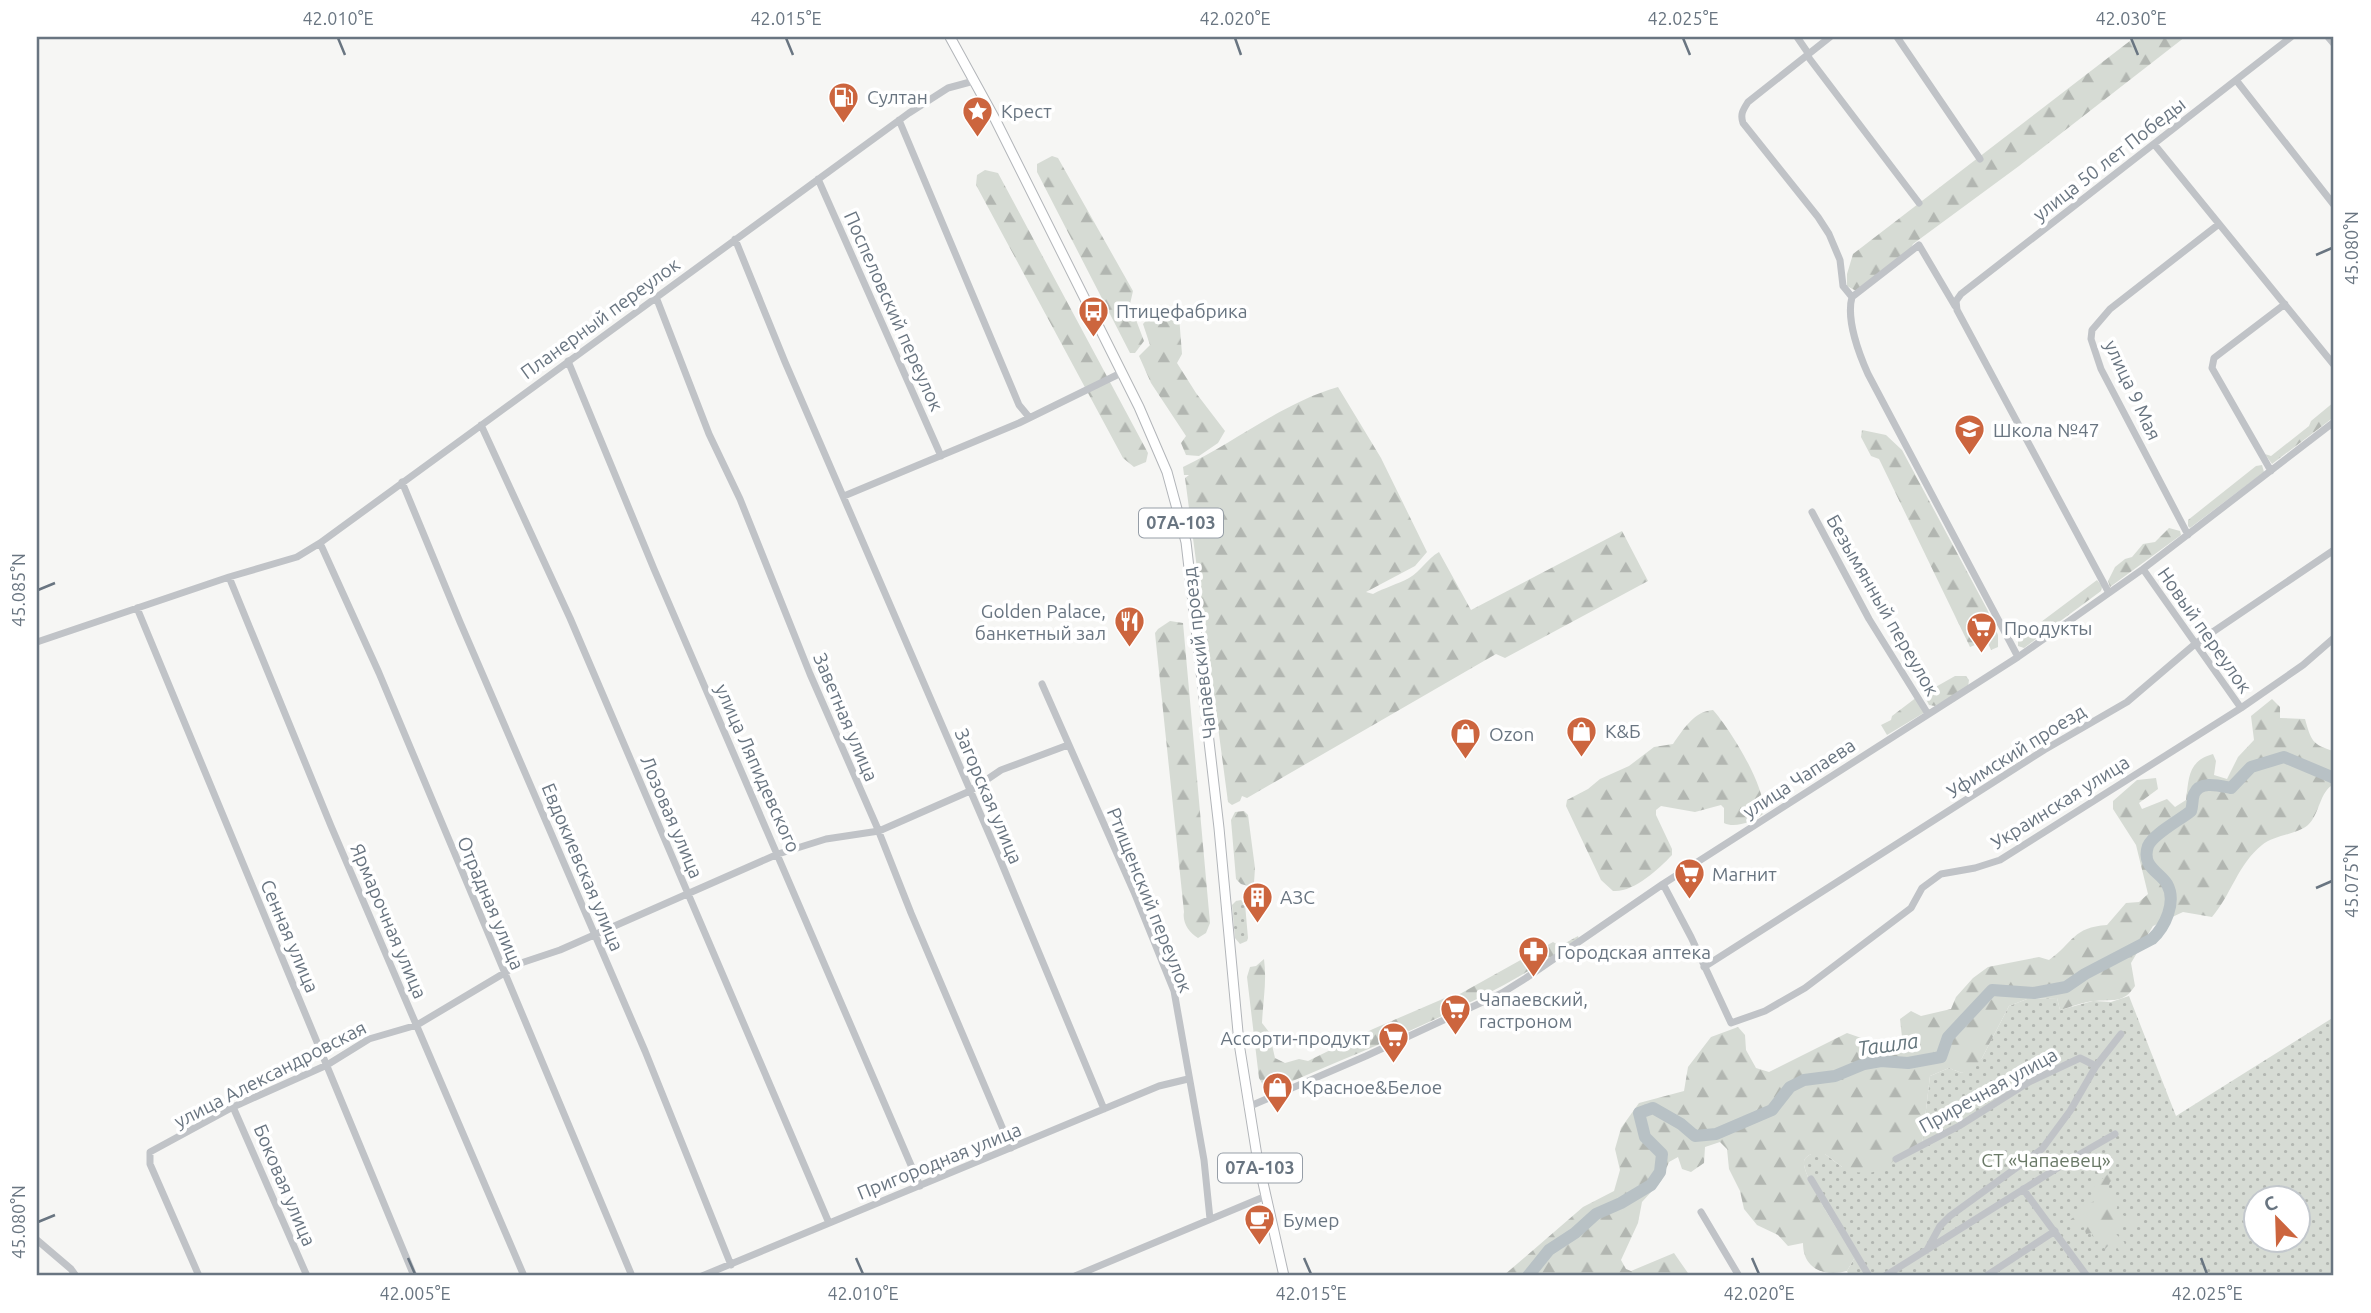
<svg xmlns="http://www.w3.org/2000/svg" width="2371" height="1313" viewBox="0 0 2371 1313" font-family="Ubuntu,sans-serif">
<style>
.grass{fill:url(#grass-dots);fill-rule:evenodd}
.forest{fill:url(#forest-firs)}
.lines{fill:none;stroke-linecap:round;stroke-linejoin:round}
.river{stroke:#b8c1c5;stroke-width:12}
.major-casing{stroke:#b2b5b9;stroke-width:11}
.minor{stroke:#c0c3c7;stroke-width:7}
.major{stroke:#fff;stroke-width:9}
.ticks{fill:none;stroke:#697581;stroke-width:2.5}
.labels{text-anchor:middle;stroke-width:7;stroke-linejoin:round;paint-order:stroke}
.shield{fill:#fff;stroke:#969ea7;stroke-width:2}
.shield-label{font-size:18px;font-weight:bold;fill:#697581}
.poi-label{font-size:19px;fill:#697581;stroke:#fff;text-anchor:start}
.street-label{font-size:19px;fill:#697581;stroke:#fff}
.park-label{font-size:19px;fill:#6a7967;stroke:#fff}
.water-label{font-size:21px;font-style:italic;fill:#65767d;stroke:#fff}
.neatline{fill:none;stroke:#697581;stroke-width:2.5}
.ticks-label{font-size:18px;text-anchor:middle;fill:#697581}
</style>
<defs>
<pattern id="grass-dots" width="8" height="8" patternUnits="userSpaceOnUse" patternTransform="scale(1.75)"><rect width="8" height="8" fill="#d6dbd4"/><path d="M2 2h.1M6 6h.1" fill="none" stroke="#b2b6b1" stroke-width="1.8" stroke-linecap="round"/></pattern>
<pattern id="forest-firs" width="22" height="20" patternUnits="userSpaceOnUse" patternTransform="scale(1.75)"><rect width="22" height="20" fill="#d6dbd4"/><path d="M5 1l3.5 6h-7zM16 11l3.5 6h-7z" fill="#b2b6b1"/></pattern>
</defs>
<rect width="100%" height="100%" fill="#f6f6f4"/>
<path class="grass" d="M 1241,900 L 1245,904 L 1248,938 L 1247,941 L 1240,944 L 1235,938 L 1232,905 L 1236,901 Z
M 2129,996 L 2176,1116 L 2334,1017 L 2334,1276 L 1849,1276 L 1847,1271 L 1855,1257 C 1845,1241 1802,1177 1804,1162 C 1804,1158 1808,1156 1811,1154 L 1825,1154 L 1842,1167 L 1895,1159 L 1922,1143 L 1930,1076 L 1949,1068 L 1962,1073 L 1982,1058 L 2009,1006 L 2027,999 L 2057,998 L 2060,1010 L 2093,1001 L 2111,1002 ZM 2256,1198 L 2298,1198 L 2298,1240 L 2256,1240 Z"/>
<path class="forest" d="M 2135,37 L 2185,37 L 2019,166 L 1913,244 L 1909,252 L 1858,292 L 1847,286 L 1847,274 L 1853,254 Z
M 1052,156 L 1058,158 L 1133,291 L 1130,304 L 1144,341 L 1135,353 L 1130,353 L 1037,172 L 1037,164 Z
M 985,170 L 998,173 L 1148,453 L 1146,462 L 1134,467 L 1123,458 L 976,185 L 977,175 Z
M 1154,312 L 1179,316 L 1182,354 L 1177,363 L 1196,393 L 1225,431 L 1218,443 L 1199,456 L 1186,455 L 1181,443 L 1186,436 L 1151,383 L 1139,356 L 1150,345 L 1143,324 Z
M 1338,387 L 1381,458 L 1427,552 L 1415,566 L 1366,592 L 1373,594 C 1384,588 1398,584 1409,578 C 1421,571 1427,559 1439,552 L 1471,610 L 1622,531 L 1648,581 L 1505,658 L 1496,654 L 1247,798 L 1242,796 L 1240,801 L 1232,805 L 1228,802 L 1185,478 L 1189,475 L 1184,475 L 1183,467 C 1236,442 1282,403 1338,387 Z
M 2334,402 L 2334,417 L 2272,464 L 2265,454 L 2271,456 L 2309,426 L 2311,421 Z
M 1862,430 L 1886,435 L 1902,450 L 1987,609 L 1998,635 L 1998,647 L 1991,650 L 1986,639 L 1979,638 L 1973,641 L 1975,645 L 1970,647 L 1881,463 L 1879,459 L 1871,456 L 1861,437 Z
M 2262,465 L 2264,472 L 2190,528 L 2188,526 L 2188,520 L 2256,466 Z
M 2169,528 L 2180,531 L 2181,535 L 2110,587 L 2108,581 L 2115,567 L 2125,559 L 2132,557 L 2143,544 L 2155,542 Z
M 2097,580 L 2102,586 L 2101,591 L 2024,648 L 2018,646 L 2018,641 L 2025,634 Z
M 1170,621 L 1183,623 L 1210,923 L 1206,933 L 1198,938 C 1189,933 1182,922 1184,912 L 1155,633 L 1158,629 Z
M 1955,676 L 1966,676 L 1969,680 L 1968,687 L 1935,706 L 1929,705 L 1925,697 L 1925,693 Z
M 1917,697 L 1927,711 L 1887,735 L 1881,725 L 1891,720 L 1892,716 Z
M 2272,699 L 2280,707 L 2280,718 L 2305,719 C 2311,740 2312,745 2334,751 L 2334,784 C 2319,792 2320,814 2308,825 C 2296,835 2274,835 2262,845 C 2238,864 2231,895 2212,917 L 2183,912 L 2153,926 L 2131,963 L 2135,986 C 2123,1004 2113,999 2094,1001 C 2083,1002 2071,1007 2060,1010 L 2057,998 L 2027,999 L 2009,1006 L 1982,1058 L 1975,1067 L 1962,1073 L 1949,1068 L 1930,1076 L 1922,1143 L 1895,1159 L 1886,1168 L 1870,1173 L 1851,1172 L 1842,1167 L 1825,1154 L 1811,1154 C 1808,1156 1804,1158 1804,1162 C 1802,1177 1845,1241 1855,1257 L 1847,1271 C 1824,1277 1803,1269 1803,1243 L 1788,1246 L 1778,1235 L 1757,1225 L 1744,1209 L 1740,1191 L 1729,1169 L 1727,1149 L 1720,1142 L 1705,1147 L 1704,1163 L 1691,1172 L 1682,1169 L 1678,1157 L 1669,1162 L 1661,1181 L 1642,1202 L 1638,1223 L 1621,1260 L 1626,1269 L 1631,1271 L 1674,1253 L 1690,1276 L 1503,1276 L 1583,1207 L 1614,1191 L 1620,1170 L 1615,1149 L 1621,1128 L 1639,1103 L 1684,1091 L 1688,1067 L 1711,1037 L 1738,1027 L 1745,1035 L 1746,1050 L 1756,1068 L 1769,1072 L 1847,1033 L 1890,1048 L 1902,1037 L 1900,1019 L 1911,1011 L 1921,1016 L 1951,1009 L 1956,997 L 1973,978 L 1988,967 L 2039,957 L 2049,960 C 2073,943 2073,927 2107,925 L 2126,903 L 2139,902 L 2148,894 L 2136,845 L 2113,809 L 2113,801 L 2137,780 L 2156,778 L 2158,789 L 2139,803 L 2142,809 L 2167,799 L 2175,807 L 2186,800 C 2189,777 2188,761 2213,754 L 2216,761 L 2214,775 L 2227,779 L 2238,757 L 2254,740 L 2251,716 Z
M 1713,710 C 1730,729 1768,789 1763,814 C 1754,821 1735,829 1724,823 L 1724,808 L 1721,805 L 1695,812 L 1661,806 L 1656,810 L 1656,815 L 1672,849 L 1672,855 C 1659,869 1633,893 1613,891 L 1601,880 L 1566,806 L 1567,800 L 1588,789 L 1600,779 L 1629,766 L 1654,747 L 1673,744 C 1683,730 1694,711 1713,710 Z
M 1244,811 L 1248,815 L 1255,868 L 1254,883 L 1248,886 L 1241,884 L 1236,879 L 1231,820 L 1235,812 Z
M 1578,936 L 1579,939 C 1485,1004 1378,1044 1274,1089 L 1263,1085 L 1259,1078 L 1247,977 L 1250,967 L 1256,966 L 1264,959 C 1267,981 1263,1001 1262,1023 L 1269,1032 L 1275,1058 L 1285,1063 L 1299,1059 L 1308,1061 L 1373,1029 L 1452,995 L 1458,995 L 1553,942 L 1560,946 Z
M 2108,1174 L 2114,1179 L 2110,1182 L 2107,1190 L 2119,1199 L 2116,1212 L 2135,1221 L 2134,1226 L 2129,1227 L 2122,1225 L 2121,1229 L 2116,1229 L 2114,1232 L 2124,1242 L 2127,1250 L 2120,1253 L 2116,1245 L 2109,1245 L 2105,1249 L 2103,1239 L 2094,1240 L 2095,1237 L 2092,1236 L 2092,1233 L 2086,1234 L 2084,1227 L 2075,1229 L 2070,1222 L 2071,1219 L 2083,1212 L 2087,1205 L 2094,1201 L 2095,1185 Z"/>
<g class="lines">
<path class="river" d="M 1528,1276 L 1549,1250 L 1575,1233 L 1596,1214 L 1621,1203 L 1651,1185 L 1660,1172 L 1662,1154 L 1645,1137 L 1639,1113 L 1653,1108 L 1681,1124 L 1695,1136 L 1716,1134 L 1772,1110 L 1790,1087 L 1804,1080 L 1835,1076 L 1864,1064 L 1881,1061 L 1908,1063 L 1941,1057 L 1948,1037 L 1992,990 L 2034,993 L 2066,987 L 2085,974 L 2152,939 C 2165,927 2177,902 2167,884 C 2160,872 2141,867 2148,846 C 2153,834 2180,820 2191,811 C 2193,805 2192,799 2194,794 C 2200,780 2220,786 2231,788 L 2251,767 L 2284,757 L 2334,778"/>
<defs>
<path id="major" d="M 950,37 L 995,119 L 1139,407 L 1167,472 L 1186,542 L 1219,828 L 1239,1043 L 1257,1156 L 1284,1276"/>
</defs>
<use href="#major" class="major-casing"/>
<path class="minor" d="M 1797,37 L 1808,53 L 1809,58 L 1919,203
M 1830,37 L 1748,102 C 1743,110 1740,114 1743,123 L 1818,217 L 1829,234 L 1840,260 L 1843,286 L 1852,297 C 1846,319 1859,354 1868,374 L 2018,657
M 1897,37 L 1980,159
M 2328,37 L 2334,44
M 2236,80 L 2334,205
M 899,120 L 1019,405 L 1029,417
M 2154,144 L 2334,365
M 818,179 L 941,456
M 735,239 L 785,362 L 999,857 L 1104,1109
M 656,297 L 709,434 L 740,499 L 810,674 L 877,827 L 911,913 L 1011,1148
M 1852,297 L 1919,245 L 1955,306
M 568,361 L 654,569 L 920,1186
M 481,425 L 570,618 L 829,1223
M 2271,471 L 2212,368 L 2214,358 L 2285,304
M 402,482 L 460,622 L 645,1051 L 731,1265
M 844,496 L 1019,423 L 1121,373
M 1812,512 L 1869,619 L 1928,714
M 2188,535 L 2101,369 L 2091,339 L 2092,330 L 2110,309 L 2219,224
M 320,543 L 379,673 L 632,1276
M 2143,569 L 2241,708
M 229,577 L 331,826 L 524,1276
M 2109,593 L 1957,310 L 1956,301 L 1961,294 L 2291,37
M 137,608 L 414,1276
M 37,642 L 229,577 L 297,557 L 320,543 L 909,113 L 948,88 L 974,81
M 1042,684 L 1134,892 L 1174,991 L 1204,1160 L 1210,1219
M 1663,884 L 1691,937 L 1731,1023 L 1765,1011 L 1805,988 L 1911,908 L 1922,888 L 1941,874 L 1975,868 L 2000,860 L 2241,708 L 2303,665 L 2334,638
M 1704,967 L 2044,750 L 2127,702 L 2195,644 L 2334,550
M 233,1107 L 307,1276
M 1248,1107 L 1366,1056 L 1502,993 L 1526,978 L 1663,884 L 2018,657 L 2143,569 L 2334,422
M 1896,1159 L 1959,1126 L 2029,1082 L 2080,1058 L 2096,1066
M 1811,1179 L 1869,1276
M 2023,1189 L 2087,1276
M 1701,1212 L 1739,1276
M 37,1240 L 71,1269 L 76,1276
M 1927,1250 L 1940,1226 L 1950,1216 L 2042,1149 L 2070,1111 L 2096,1066 L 2121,1034
M 199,1276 L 150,1164 L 150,1152 L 233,1107 L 327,1065 L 369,1039 L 417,1025 L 521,963 L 560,950 L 778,854 L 826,839 L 879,831 L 970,791 L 1001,770 L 1068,745
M 702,1276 L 1159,1086 L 1188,1079
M 1075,1276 L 1266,1196
M 1885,1276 L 2075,1157 L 2115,1134
M 1986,1276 L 2055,1231"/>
<use href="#major" class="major"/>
</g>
<path class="ticks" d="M 338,38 L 345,55M 786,38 L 793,55M 1235,38 L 1241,55M 1683,38 L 1690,55M 2131,38 L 2138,55M 2316,255 L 2332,248M 38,590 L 55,583M 2316,888 L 2332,881M 38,1222 L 55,1215M 408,1258 L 415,1274M 856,1258 L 863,1274M 1304,1258 L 1311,1274M 1752,1258 L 1759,1274M 2201,1258 L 2207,1274"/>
<defs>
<symbol id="fuel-pin" viewBox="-11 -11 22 30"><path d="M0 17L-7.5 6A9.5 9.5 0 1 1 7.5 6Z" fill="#cc653e" stroke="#fff"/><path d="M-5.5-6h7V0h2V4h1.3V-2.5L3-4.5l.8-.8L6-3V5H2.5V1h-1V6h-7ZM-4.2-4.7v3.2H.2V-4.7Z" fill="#fff"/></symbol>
<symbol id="sight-pin" viewBox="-11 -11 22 30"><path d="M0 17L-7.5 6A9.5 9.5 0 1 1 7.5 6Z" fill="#cc653e" stroke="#fff"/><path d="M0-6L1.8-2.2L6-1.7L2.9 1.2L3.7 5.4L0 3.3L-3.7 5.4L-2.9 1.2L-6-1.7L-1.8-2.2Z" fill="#fff"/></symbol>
<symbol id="bus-pin" viewBox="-11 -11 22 30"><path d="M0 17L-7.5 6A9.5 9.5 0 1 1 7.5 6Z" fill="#cc653e" stroke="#fff"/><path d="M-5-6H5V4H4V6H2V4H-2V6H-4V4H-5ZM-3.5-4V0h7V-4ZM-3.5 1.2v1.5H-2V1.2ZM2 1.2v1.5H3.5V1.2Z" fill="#fff"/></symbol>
<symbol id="school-pin" viewBox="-11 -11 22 30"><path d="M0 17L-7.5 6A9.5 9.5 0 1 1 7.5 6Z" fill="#cc653e" stroke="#fff"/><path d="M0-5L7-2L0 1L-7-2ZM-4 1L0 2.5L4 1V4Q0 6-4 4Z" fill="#fff"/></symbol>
<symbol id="restaurant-pin" viewBox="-11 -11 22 30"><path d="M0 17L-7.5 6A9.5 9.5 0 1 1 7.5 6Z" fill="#cc653e" stroke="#fff"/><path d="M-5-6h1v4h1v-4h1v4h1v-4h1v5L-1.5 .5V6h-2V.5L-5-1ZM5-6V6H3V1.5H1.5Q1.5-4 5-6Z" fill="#fff"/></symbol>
<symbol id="supermarket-pin" viewBox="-11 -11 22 30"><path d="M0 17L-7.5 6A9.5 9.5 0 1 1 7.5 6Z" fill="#cc653e" stroke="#fff"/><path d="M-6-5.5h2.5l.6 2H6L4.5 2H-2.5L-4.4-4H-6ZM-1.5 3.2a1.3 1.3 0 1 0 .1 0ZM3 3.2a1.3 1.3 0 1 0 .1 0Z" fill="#fff"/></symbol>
<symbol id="shop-pin" viewBox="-11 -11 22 30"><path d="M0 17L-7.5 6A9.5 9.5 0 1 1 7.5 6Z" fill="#cc653e" stroke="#fff"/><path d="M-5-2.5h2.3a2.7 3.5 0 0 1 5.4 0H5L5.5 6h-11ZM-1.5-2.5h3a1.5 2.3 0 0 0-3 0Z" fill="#fff"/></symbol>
<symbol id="building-pin" viewBox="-11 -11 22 30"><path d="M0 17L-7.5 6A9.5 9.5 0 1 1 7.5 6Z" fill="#cc653e" stroke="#fff"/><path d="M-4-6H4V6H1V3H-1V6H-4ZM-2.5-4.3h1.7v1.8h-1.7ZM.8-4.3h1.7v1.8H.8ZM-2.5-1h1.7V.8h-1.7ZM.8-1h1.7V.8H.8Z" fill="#fff"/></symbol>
<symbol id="pharmacy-pin" viewBox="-11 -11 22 30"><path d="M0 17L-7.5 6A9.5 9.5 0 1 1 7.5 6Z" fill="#cc653e" stroke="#fff"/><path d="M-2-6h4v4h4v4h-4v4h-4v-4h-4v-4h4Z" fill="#fff"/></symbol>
<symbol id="cafe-pin" viewBox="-11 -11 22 30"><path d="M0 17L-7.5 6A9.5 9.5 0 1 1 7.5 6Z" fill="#cc653e" stroke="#fff"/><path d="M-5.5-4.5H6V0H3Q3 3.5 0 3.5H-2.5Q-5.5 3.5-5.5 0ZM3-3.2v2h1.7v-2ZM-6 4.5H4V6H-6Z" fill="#fff"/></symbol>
</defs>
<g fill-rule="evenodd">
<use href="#fuel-pin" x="826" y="80" width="35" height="47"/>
<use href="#sight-pin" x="960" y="94" width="35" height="47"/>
<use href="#bus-pin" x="1076" y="294" width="35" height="47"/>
<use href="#school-pin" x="1952" y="412" width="35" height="47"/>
<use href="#restaurant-pin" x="1112" y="604" width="35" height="47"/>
<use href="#supermarket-pin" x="1964" y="610" width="35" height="47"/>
<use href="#shop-pin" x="1564" y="714" width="35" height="47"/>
<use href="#shop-pin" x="1448" y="716" width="35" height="47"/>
<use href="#supermarket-pin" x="1672" y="856" width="35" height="47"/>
<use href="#building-pin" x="1240" y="880" width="35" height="47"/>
<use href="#pharmacy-pin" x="1516" y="934" width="35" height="47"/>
<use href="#supermarket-pin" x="1438" y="992" width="35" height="47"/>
<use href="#supermarket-pin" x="1376" y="1020" width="35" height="47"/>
<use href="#shop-pin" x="1260" y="1070" width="35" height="47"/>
<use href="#cafe-pin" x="1242" y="1202" width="35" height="47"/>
</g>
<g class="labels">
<g class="shield">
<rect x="1139" y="508.5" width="84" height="29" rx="5"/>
<rect x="1218" y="1153.5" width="84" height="29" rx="5"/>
</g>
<g class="shield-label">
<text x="1181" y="529">07А-103</text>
<text x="1260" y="1174">07А-103</text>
</g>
<g class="poi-label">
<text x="867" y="104">Султан</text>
<text x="1001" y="118">Крест</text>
<text x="1116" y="318">Птицефабрика</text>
<text x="1993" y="437">Школа №47</text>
<text x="1106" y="618" text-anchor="end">Golden Palace,<tspan x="1106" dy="22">банкетный зал</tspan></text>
<text x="2004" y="635">Продукты</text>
<text x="1605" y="738">К&amp;Б</text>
<text x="1489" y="741">Ozon</text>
<text x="1712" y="881">Магнит</text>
<text x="1280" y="904">АЗС</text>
<text x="1557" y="959">Городская аптека</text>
<text x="1479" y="1006">Чапаевский,<tspan x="1479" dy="22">гастроном</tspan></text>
<text x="1370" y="1045" text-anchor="end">Ассорти-продукт</text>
<text x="1301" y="1094">Красное&amp;Белое</text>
<text x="1283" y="1227">Бумер</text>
</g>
<g class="street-label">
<text transform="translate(2109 159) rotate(-38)" y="7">улица 50 лет Победы</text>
<text transform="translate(894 311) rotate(66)" y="7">Поспеловский переулок</text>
<text transform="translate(600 318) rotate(-36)" y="7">Планерный переулок</text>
<text transform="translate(2133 390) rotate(65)" y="7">улица 9 Мая</text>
<text transform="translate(1883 605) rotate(60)" y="7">Безымянный переулок</text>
<text transform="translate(2205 630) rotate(55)" y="7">Новый переулок</text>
<text transform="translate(1199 653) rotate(-97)" y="7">Чапаевский проезд</text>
<text transform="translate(846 717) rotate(67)" y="7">Заветная улица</text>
<text transform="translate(2016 751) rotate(-32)" y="7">Уфимский проезд</text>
<text transform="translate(758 768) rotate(66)" y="7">улица Ляпидевского</text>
<text transform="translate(1799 778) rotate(-33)" y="7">улица Чапаева</text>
<text transform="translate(989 796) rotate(67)" y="7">Загорская улица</text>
<text transform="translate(2060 802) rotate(-32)" y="7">Украинская улица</text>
<text transform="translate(672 817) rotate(67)" y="7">Лозовая улица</text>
<text transform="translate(583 867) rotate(67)" y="7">Евдокиевская улица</text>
<text transform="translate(1150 900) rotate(68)" y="7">Ртищенский переулок</text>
<text transform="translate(491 903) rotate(67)" y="7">Отрадная улица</text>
<text transform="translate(389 921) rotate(67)" y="7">Ярмарочная улица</text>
<text transform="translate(290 936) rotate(67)" y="7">Сенная улица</text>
<text transform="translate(270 1074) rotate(-27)" y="7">улица Александровская</text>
<text transform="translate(1988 1090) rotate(-29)" y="7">Приречная улица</text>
<text transform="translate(939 1161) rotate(-22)" y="7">Пригородная улица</text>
<text transform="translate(285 1185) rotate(67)" y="7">Боковая улица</text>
</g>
<g class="park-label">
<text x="2046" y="1167">СТ «Чапаевец»</text>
</g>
<g class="water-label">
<text transform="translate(1888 1045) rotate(-8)" y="7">Ташла</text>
</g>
</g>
<rect width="2371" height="1313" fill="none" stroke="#ffffff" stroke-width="77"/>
<g transform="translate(2277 1219) rotate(337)"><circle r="33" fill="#ffffff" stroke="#c3c8cd" stroke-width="2"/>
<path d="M0-5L12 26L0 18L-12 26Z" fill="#cc653e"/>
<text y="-10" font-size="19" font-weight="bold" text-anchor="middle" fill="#697581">С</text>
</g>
<rect x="38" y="38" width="2294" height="1236" class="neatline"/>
<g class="ticks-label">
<text x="338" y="25">42.010°E</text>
<text x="786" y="25">42.015°E</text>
<text x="1235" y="25">42.020°E</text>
<text x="1683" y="25">42.025°E</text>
<text x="2131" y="25">42.030°E</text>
<text transform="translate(2352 248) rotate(-90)" y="6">45.080°N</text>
<text transform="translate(19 590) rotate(-90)" y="6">45.085°N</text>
<text transform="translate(2352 881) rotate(-90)" y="6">45.075°N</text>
<text transform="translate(19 1222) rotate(-90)" y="6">45.080°N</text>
<text x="415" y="1300">42.005°E</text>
<text x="863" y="1300">42.010°E</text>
<text x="1311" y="1300">42.015°E</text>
<text x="1759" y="1300">42.020°E</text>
<text x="2207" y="1300">42.025°E</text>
</g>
</svg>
